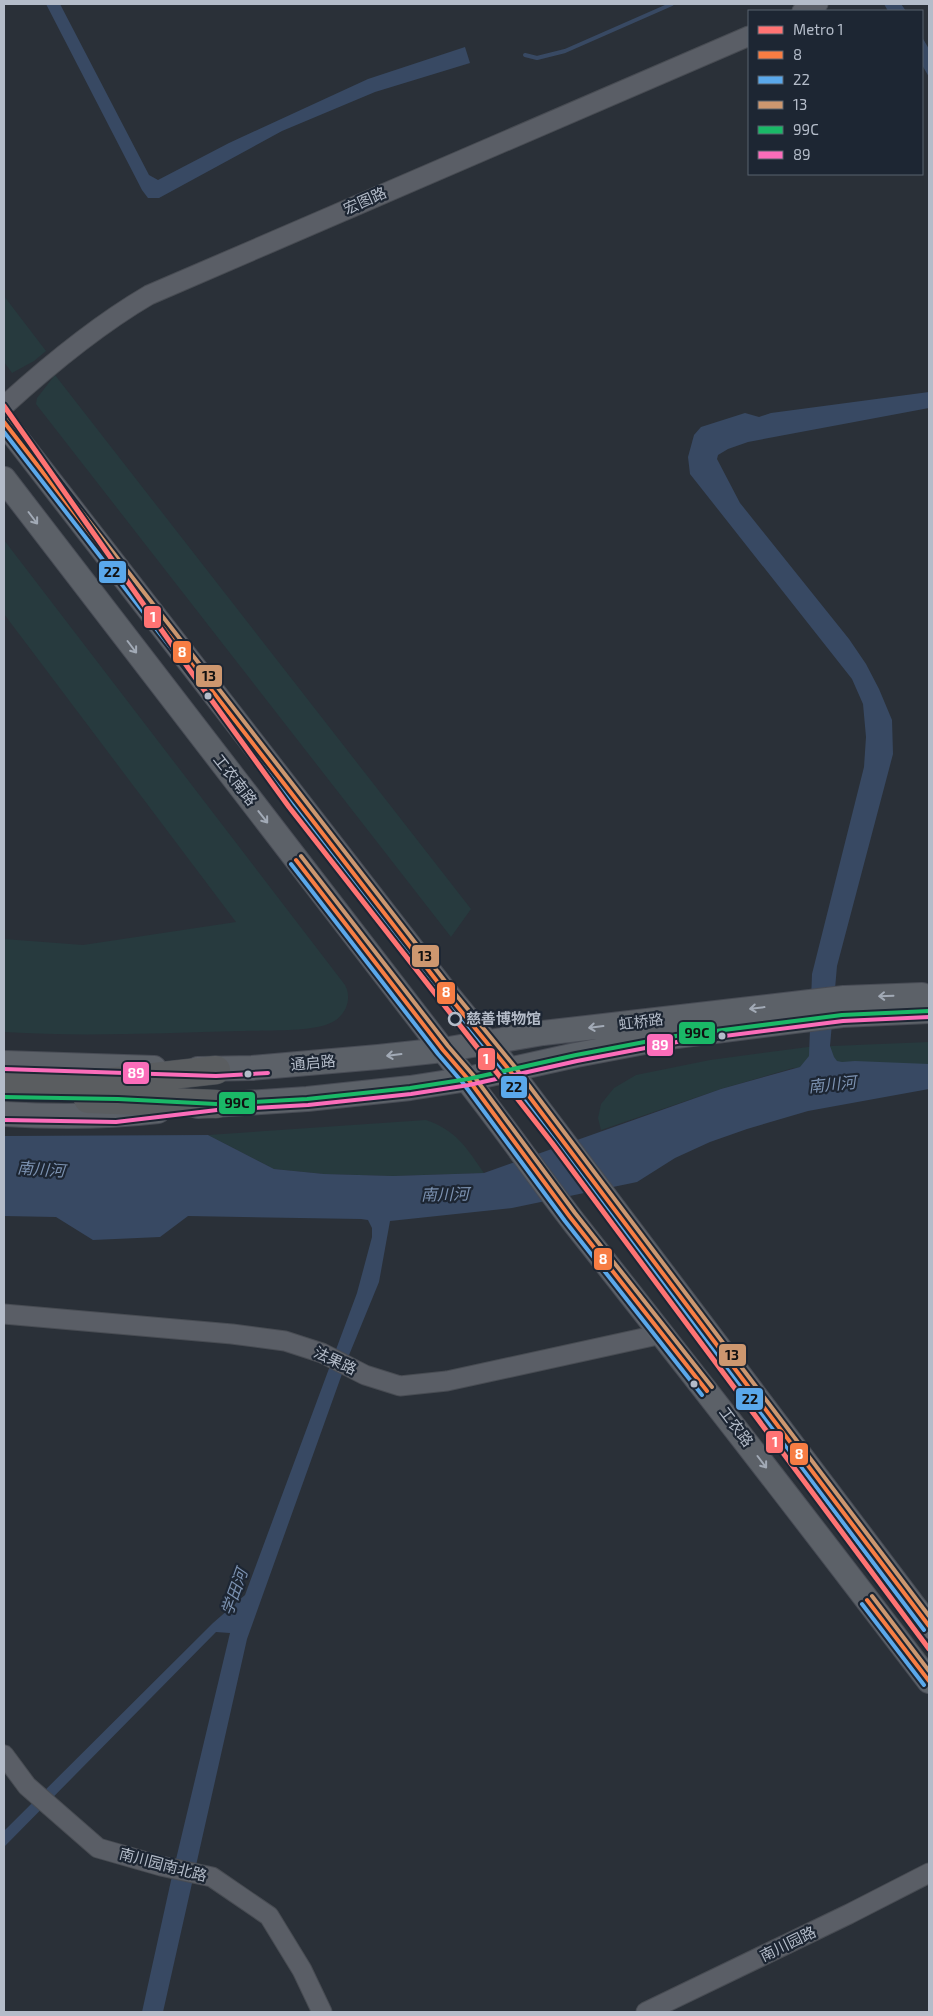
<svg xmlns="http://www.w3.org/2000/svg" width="933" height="2016" viewBox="0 0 933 2016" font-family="'Exo 2','Noto Sans SC',sans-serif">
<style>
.green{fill:#273a3e}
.water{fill:#384963}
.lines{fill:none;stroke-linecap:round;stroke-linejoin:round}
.stream{stroke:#384963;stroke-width:4}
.minor-casing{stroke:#484c53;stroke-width:21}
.major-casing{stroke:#484c55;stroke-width:26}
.highway-casing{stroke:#474c53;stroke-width:29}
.minor{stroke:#5a5e66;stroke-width:19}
.major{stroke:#5c6168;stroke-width:24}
.highway{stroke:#5a5d60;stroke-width:28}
.bus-1-casing{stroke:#1d2633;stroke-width:8}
.bus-2-casing{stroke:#1d2633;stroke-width:8}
.bus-3-casing{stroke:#1d2633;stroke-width:8}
.bus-4-casing{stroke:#1d2633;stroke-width:8}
.bus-5-casing{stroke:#1d2633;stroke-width:8}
.bus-1{stroke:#f77d43;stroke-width:4}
.bus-2{stroke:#5aa8eb;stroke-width:4}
.bus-3{stroke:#cd976f;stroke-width:4}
.bus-4{stroke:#1ab867;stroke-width:4}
.bus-5{stroke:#fb6dba;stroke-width:4}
.metro-1-casing{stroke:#1d2633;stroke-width:9}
.metro-1{stroke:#ff7373;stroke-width:5}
.oneway{stroke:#a2aab6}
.bus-dot{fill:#b4bcc9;stroke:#1d2633;stroke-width:2}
.stop-dot{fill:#1d2633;stroke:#b4bcc9;stroke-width:2.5}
.labels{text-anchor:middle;stroke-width:4.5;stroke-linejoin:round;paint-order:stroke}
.street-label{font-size:15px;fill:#b4bcc9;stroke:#1d2633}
.stop-label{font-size:15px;font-weight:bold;fill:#b4bcc9;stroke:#1d2633;text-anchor:start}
.water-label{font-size:16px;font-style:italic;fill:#7c92b1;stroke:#1d2633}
.line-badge{stroke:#1d2633;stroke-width:2}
.badge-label{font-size:14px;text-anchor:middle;font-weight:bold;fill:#fff}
.pale-badge-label{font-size:14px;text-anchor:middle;font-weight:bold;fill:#111}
</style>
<rect width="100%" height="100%" fill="#2a3038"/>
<path class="green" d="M 4,296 L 46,351 L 34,361 L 12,373 L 4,362 Z
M 55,375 L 471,909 L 451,937 L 36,404 L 37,398 Z
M 4,540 L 345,985 C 353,1000 345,1018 328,1024 C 308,1032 264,1030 241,1031 C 163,1033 81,1037 4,1032 L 4,939 L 83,945 L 236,922 L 4,614 Z
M 929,1042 L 929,1064 L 793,1068 L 721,1089 L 601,1130 L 598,1118 L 601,1104 L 614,1088 L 636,1075 L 710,1060 L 808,1047 Z
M 426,1120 C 457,1131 466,1147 484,1173 L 393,1176 L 324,1174 L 274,1169 L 208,1135 Z"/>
<path class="water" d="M 46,4 L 60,4 L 149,175 L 158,180 L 229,143 L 368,79 L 465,47 L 470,63 L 375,92 L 282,131 L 159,198 L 148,198 L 142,190 Z
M 884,4 L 901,4 L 906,11 L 888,11 Z
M 922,37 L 929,49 L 929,77 L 922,65 Z
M 929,392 L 929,408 L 748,442 L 728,449 L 718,455 L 717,459 L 740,503 L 849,639 L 866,664 L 879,689 L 892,720 L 893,754 L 837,966 L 830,1046 L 834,1057 L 837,1061 L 842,1062 L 855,1061 L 929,1064 L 929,1089 L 808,1111 L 747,1129 L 710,1142 L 675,1158 L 637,1182 L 512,1208 L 390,1221 L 379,1282 L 347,1360 L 247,1639 L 163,2012 L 142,2012 L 172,1876 L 230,1633 L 216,1632 L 4,1847 L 4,1831 L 213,1623 L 245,1595 L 357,1293 L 372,1237 L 372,1228 L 368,1220 L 361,1219 L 188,1216 L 160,1237 L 93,1240 L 56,1217 L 4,1216 L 4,1136 L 208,1135 L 274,1169 L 324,1174 L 393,1176 L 484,1173 L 721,1089 L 800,1067 L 809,1056 L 812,974 L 864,767 L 866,737 L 863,704 L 852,679 L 690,474 L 688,457 L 694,435 L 701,427 L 745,413 L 759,417 L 771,413 Z"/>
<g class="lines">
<path class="stream" d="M 525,55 L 537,58 L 565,51 L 672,4"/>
<defs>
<path id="minor" d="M 802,11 L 818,4
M 4,406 C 49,365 96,326 149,295 L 749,36
M 4,1314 L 232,1334 L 285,1341 L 322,1353 L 365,1375 L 400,1386 L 447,1381 L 662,1334
M 4,1755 L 27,1786 L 98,1848 L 161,1866 L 212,1877 L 269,1916 L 302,1970 L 322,2012
M 646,2012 L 849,1914 L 929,1873"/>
<path id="major" d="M 4,422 L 443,989 L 510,1071 L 929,1626
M 4,479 L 443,1050 C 490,1106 531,1167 576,1225 C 695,1376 813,1528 929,1681
M 4,1063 L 154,1068
M 198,1069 L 252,1068 L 378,1057 L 443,1050 L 543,1033 L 844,998 L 922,995
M 198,1106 L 307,1099 L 410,1088 L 468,1079 L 576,1055 L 676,1036 L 842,1015 L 929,1011
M 4,1114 C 56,1117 106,1117 158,1111"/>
<path id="highway" d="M 4,1081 L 40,1083 L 109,1082 L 216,1070
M 88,1099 L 216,1104"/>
</defs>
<use href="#minor" class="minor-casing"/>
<use href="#major" class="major-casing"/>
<use href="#highway" class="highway-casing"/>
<use href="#minor" class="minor"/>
<use href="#major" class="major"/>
<use href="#highway" class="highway"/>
<defs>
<path id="bus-1" d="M 4,422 L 443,989 L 510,1071 L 929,1626
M 296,860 L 443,1050 L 468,1079 L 570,1217 L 707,1391
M 867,1600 L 929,1681"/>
<path id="bus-2" d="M 4,432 L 438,993 L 505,1075 L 924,1630
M 291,864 L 438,1054 L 463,1083 L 565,1221 L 702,1395
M 862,1604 L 924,1685"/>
<path id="bus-3" d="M 9,418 L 448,985 L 515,1067 L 929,1616
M 301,856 L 448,1046 L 473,1075 L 575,1213 L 712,1387
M 872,1596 L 929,1671"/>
<path id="bus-4" d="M 4,1097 L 118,1099 L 216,1104 L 307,1099 L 410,1088 L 468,1079 L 576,1055 L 676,1036 L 842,1015 L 929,1011"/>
<path id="bus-5" d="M 4,1069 L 216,1076 L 268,1073
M 4,1120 L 116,1122 L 217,1110 L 308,1105 L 411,1094 L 469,1085 L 577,1061 L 677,1042 L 843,1021 L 929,1017"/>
</defs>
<use href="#bus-1" class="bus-1-casing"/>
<use href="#bus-2" class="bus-2-casing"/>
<use href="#bus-3" class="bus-3-casing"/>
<use href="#bus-4" class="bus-4-casing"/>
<use href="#bus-5" class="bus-5-casing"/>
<use href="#bus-1" class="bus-1"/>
<use href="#bus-2" class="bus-2"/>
<use href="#bus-3" class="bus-3"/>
<use href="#bus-4" class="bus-4"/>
<use href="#bus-5" class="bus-5"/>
<defs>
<path id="metro-1" d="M 4,406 L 189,669 L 289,807 L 552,1143 L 929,1649"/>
</defs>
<use href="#metro-1" class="metro-1-casing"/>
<use href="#metro-1" class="metro-1"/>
</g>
<defs><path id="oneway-shaft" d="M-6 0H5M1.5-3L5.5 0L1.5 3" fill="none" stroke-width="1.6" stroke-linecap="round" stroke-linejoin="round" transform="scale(1.25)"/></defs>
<g class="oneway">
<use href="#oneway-shaft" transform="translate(33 518) rotate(53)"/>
<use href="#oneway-shaft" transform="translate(132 647) rotate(53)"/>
<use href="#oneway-shaft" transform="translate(263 817) rotate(52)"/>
<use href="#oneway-shaft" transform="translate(886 996) rotate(178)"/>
<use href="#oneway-shaft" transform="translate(757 1008) rotate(173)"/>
<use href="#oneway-shaft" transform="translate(596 1027) rotate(173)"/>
<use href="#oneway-shaft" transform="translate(394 1055) rotate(173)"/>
<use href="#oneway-shaft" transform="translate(762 1462) rotate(53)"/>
</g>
<g class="bus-dot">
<circle cx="208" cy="696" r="4.5"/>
<circle cx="722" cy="1036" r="4.5"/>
<circle cx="248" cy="1074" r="4.5"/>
<circle cx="694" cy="1384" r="4.5"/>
</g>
<circle class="stop-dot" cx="455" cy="1019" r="6"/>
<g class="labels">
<g class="street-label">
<text transform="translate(365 201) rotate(-24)" y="5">宏图路</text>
<text transform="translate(235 780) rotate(52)" y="5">工农南路</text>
<text transform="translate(641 1022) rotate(-7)" y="5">虹桥路</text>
<text transform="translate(313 1063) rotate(-5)" y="5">通启路</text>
<text transform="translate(335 1361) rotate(25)" y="5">法果路</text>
<text transform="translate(736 1427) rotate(53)" y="5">工农路</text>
<text transform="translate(163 1865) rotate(15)" y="5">南川园南北路</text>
<text transform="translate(788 1944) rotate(-26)" y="5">南川园路</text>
</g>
<g class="stop-label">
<text x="466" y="1024">慈善博物馆</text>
</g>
<g class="water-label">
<text transform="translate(832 1084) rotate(-6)" y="6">南川河</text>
<text transform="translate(41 1169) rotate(4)" y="6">南川河</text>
<text transform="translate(445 1194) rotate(-1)" y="6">南川河</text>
<text transform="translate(234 1592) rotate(-70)" y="6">学田河</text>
</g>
</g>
<g class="line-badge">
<rect x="98" y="560" width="29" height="24" rx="5" fill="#5aa8eb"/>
<rect x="143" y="605" width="19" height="24" rx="5" fill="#ff7373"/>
<rect x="172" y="640" width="20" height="24" rx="5" fill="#f77d43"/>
<rect x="195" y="664" width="28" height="24" rx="5" fill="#cd976f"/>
<rect x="411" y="944" width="29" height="24" rx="5" fill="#cd976f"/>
<rect x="436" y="981" width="20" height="24" rx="5" fill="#f77d43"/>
<rect x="678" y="1021" width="38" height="24" rx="5" fill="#1ab867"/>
<rect x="646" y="1033" width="28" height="24" rx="5" fill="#fb6dba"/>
<rect x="477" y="1047" width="19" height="24" rx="5" fill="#ff7373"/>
<rect x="122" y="1061" width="28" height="24" rx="5" fill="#fb6dba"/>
<rect x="500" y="1075" width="28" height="24" rx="5" fill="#5aa8eb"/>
<rect x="218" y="1091" width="38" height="24" rx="5" fill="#1ab867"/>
<rect x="593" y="1247" width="20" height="24" rx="5" fill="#f77d43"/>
<rect x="718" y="1343" width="29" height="24" rx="5" fill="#cd976f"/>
<rect x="735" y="1387" width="29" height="24" rx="5" fill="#5aa8eb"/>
<rect x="765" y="1430" width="19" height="24" rx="5" fill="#ff7373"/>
<rect x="789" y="1442" width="20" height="24" rx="5" fill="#f77d43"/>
</g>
<g class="badge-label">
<text x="153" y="622">1</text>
<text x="182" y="657">8</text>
<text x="446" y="997">8</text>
<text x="660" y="1050">89</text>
<text x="486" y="1064">1</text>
<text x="136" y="1078">89</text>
<text x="603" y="1264">8</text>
<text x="775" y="1447">1</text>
<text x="799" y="1459">8</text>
</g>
<g class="pale-badge-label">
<text x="112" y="577">22</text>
<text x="209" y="681">13</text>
<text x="425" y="961">13</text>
<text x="697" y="1038">99C</text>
<text x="514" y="1092">22</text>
<text x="237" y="1108">99C</text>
<text x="732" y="1360">13</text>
<text x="750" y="1404">22</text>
</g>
<rect width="933" height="2016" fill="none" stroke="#b4bcc9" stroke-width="10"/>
<rect x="748" y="10" width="175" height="165" fill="#1d2633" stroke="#59626f"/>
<rect x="758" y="26" width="25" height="8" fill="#ff7373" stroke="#59626f"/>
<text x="793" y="35" font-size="15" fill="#b4bcc9">Metro 1</text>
<rect x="758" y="51" width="25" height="8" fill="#f77d43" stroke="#59626f"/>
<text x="793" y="60" font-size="15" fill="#b4bcc9">8</text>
<rect x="758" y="76" width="25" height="8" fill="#5aa8eb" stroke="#59626f"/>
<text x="793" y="85" font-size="15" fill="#b4bcc9">22</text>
<rect x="758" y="101" width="25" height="8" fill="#cd976f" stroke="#59626f"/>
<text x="793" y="110" font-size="15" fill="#b4bcc9">13</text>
<rect x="758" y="126" width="25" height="8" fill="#1ab867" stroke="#59626f"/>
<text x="793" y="135" font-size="15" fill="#b4bcc9">99C</text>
<rect x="758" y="151" width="25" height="8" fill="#fb6dba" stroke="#59626f"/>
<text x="793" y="160" font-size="15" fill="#b4bcc9">89</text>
</svg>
